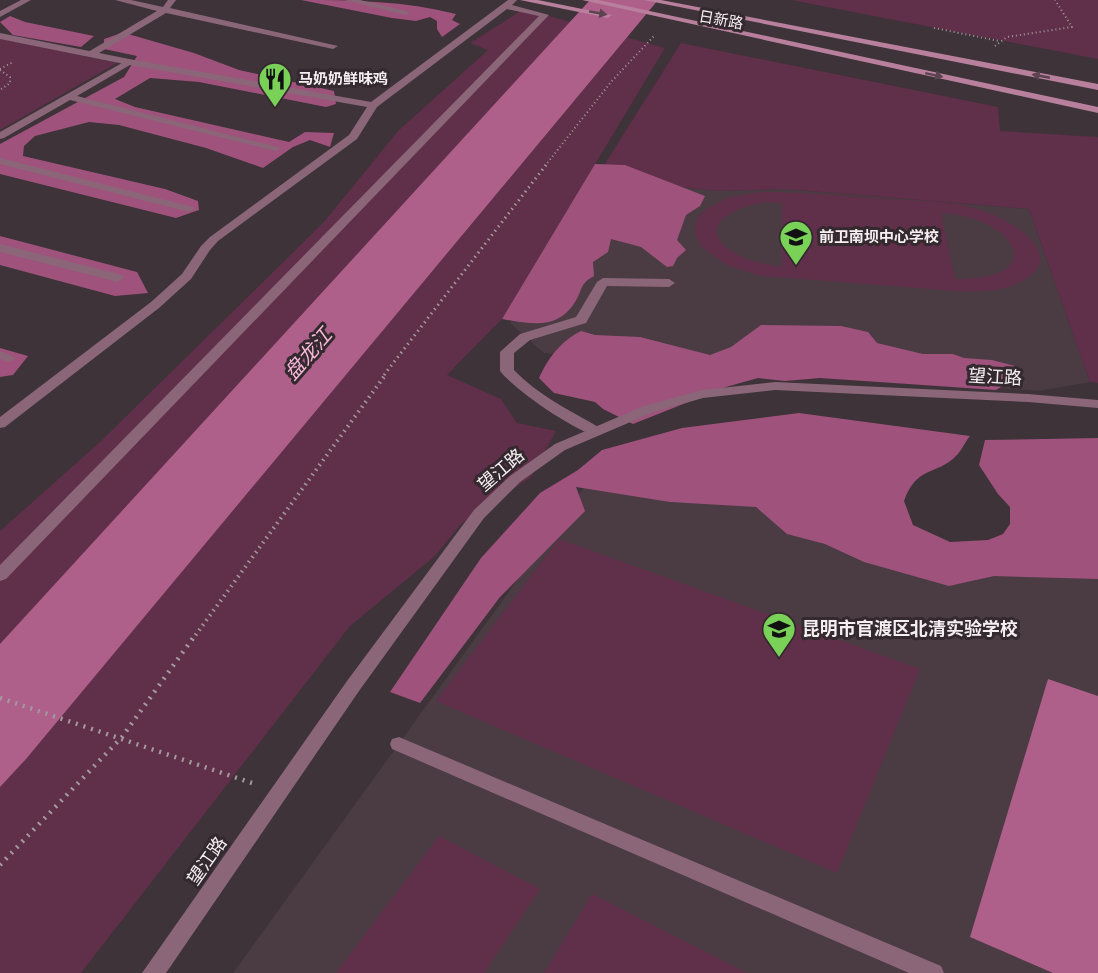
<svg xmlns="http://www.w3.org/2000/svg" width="1098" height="973" viewBox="0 0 1098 973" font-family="Rubik,'Noto Sans SC',sans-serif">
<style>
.built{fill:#4b3b43}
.green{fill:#602f49;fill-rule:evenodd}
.forest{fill:#9f527c}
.water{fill:#af608a}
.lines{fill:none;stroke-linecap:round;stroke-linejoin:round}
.path-far3{stroke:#a29a9e;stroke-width:2;stroke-dasharray:1 3;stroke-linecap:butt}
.path-far2{stroke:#a29a9e;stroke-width:3;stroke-dasharray:1.5 4;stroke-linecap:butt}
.path-far1{stroke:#a29a9e;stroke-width:4;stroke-dasharray:1.5 4.5;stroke-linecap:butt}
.path{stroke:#a29a9e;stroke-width:4.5;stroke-dasharray:2 6;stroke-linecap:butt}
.service{fill:#8a6678;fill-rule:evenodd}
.minor{fill:#8a6678;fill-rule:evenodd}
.secondary{fill:#b8809c;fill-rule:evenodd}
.oneway{fill:#5b434f}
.labels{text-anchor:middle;stroke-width:6;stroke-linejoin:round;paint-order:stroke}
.far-street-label{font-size:15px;fill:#f6eff2;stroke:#33292e}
.far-poi-label{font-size:15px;font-weight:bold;fill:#f6eff2;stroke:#33292e;text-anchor:start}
.street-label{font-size:18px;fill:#f6eff2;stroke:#33292e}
.poi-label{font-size:18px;font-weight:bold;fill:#f6eff2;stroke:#33292e;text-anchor:start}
.water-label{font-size:20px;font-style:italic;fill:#fab8d9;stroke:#33292e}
</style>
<rect width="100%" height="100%" fill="#3d3338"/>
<path class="built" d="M 596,178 L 719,191 L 784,189 L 1029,209 L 1090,382 L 1039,391 L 544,353 L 510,323 Z
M 596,471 L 694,488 L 844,535 L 1098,572 L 1098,973 L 233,973 Z"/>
<path class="green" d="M 791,0 L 1098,0 L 1098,59 Z
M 524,9 L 665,48 L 502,319 L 447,375 L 501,399 L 517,423 L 556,431 L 531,477 L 461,524 L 435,556 L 350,626 L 81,973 L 0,973 L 0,531 L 100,442 L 324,222 L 398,131 L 488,50 L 470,43 Z
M 0,38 L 117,63 L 0,130 Z
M 681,43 L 998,107 L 1000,131 L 1098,137 L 1098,383 L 1090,382 L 1029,209 L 784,189 L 719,191 L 596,178 Z
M 763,192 C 804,192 845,196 887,199 C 917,201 949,200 978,209 C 1003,216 1071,252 1024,280 C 1004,292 980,292 957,291 L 762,276 L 726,265 L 702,247 L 696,237 L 695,227 L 698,218 L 705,210 L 729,197 ZM 765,202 L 782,203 L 782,267 C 766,264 750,262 736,254 C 690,227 736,206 765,202 ZM 941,213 C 1014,216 1054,280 955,279 Z
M 559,539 L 920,669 L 837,873 L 436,701 Z
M 439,836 L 540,889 L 484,973 L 336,973 Z
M 592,894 L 747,973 L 544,973 Z"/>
<path class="forest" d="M 301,0 C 353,0 405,1 456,14 L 452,20 L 460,24 L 442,37 L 437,29 L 437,21 L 430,17 L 416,21 L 392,18 Z
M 10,16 L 25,22 L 94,36 L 81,47 L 13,35 L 0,22 Z
M 139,27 L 128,34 L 194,53 L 239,70 L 334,91 L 336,104 L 326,107 L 199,82 L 150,78 L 115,99 L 135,107 L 289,142 L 305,132 L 334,133 L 330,147 L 310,140 L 293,147 L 263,168 L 206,148 L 119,125 L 89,122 L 35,136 L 24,146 L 23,156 L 165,189 L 198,201 L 199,210 L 176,218 L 0,174 L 0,144 L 124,77 L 137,56 L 104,49 L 104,39 Z
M 595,164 L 625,165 L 705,196 L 700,206 L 686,215 L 677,240 L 686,250 L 677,258 L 673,266 L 667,267 L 641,247 L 611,239 L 608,252 L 593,262 L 594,276 C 579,284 583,290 575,302 C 558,330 531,324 502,319 Z
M 0,236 L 137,272 L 148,293 L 115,296 L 0,265 Z
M 761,325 L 841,326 L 868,332 L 877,343 L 923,354 L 953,354 L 964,358 L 992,360 L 1015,366 L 1012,380 L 996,390 L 820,378 L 785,381 L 758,378 L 726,387 L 633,424 L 603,409 L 595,402 L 554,393 L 539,378 C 549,357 560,342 581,331 L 595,335 L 640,337 L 710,355 L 731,347 Z
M 0,348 L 28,356 L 13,375 L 0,377 Z
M 799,413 L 970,436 C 965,442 962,450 956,456 C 936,476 917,465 904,501 L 913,525 L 950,542 L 988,540 L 1003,534 L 1010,524 L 1010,507 L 998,494 L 979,465 L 985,440 L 1098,438 L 1098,579 L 994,576 L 949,586 L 864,562 L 825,544 L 787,534 L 756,507 L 670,502 L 576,487 L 585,511 L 500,597 L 420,703 L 390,692 L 481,558 L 540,493 L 578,470 L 602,450 L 682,428 Z"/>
<path class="water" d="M 590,0 L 658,0 L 26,759 L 0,787 L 0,644 Z
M 1048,679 L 1098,696 L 1098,973 L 1053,973 L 970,937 Z"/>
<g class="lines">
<path class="path-far3" d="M 934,28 L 999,41
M 995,46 L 1007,37 L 1072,27 L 1055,0
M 0,69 L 13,62
M 0,70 L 10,77 L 10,83 L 0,90
M 545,166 L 611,82 L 654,36"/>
<path class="path-far2" d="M 384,375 L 546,165"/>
<path class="path-far1" d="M 192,640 L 386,374"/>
<path class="path" d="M 0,698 L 252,783
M 0,865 L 122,737 L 193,638"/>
<path class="service" d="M 21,0 L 31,0 L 0,17 L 0,11 Z
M 115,0 L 131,0 L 163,7 L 168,0 L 176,0 L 170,8 L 338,46 L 333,49 L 166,13 L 94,56 L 88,56 L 88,52 L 157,11 Z
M 344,0 L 360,0 L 410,12 L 406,15 Z
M 508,0 L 517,0 L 512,5 L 549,15 L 6,579 L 0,581 L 0,565 L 539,16 L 507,9 L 377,107 L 357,139 L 218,241 L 210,250 L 191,279 L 159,308 L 5,427 L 0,428 L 0,417 L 151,302 L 182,274 L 201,246 L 210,237 L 349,135 L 367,107 L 130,65 L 77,96 L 281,148 L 276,151 L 70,100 L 4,138 L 0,139 L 0,132 L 129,59 L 371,102 Z
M 0,158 L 193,207 L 195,209 L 189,212 L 0,164 Z
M 0,244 L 122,275 L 124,278 L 118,282 L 0,252 Z
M 603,278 L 669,279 L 675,283 L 669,287 L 607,286 L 586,323 L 530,340 L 514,353 L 514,370 C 539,396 571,411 602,429 L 604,432 L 597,436 C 573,430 516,391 500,371 L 500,352 L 520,334 L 576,317 L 597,282 Z
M 0,351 L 16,358 L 9,362 L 0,359 Z
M 399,737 L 941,966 L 944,973 L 909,973 L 392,749 L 390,744 L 392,739 Z"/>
<path class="minor" d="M 0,33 L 129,59 L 134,62 L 129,65 L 0,39 Z
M 775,382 L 1028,394 L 1098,400 L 1098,408 L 1028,402 L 775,390 L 703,398 L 654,412 L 565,450 L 520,482 L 484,518 L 359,691 L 166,973 L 142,973 L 347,681 L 474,510 L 510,476 L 555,444 L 644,406 L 702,390 Z"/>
<path class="secondary" d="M 520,0 L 538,0 L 612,15 L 608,18 Z
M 582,0 L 598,0 L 1098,107 L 1098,113 Z
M 644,0 L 661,0 L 1098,84 L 1098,90 Z"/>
</g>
<defs><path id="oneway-solid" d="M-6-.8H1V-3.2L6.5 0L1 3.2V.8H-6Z" transform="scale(1.5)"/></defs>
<g class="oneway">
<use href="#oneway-solid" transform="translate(598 13) rotate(10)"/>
<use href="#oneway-solid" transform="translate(934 75) rotate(12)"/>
<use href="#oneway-solid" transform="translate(1041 76) rotate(-169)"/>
</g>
<defs>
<symbol id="restaurant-pin" viewBox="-11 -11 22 30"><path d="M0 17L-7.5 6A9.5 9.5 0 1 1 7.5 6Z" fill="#79d157" stroke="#33292e"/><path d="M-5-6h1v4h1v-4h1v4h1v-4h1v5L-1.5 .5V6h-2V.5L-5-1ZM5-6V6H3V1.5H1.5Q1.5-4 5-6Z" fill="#111"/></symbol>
<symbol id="school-pin" viewBox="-11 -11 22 30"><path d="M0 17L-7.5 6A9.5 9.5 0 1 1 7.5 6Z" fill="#79d157" stroke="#33292e"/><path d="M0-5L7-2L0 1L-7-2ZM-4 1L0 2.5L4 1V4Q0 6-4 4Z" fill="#111"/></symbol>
</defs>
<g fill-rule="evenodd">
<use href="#restaurant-pin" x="256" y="60" width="38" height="52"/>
<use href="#school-pin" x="777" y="218" width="38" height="52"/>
<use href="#school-pin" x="760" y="610" width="38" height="52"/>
</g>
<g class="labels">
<g class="far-street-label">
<text transform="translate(721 20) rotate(10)" y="5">日新路</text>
</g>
<g class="far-poi-label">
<text x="298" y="84">马奶奶鲜味鸡</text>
<text x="819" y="242">前卫南坝中心学校</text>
</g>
<g class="street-label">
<text transform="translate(995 377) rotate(3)" y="6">望江路</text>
<text transform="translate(501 470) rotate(-40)" y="6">望江路</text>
<text transform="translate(207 861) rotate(-55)" y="6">望江路</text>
</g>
<g class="poi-label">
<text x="802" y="635">昆明市官渡区北清实验学校</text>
</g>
<g class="water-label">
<text transform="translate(308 354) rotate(-49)" y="7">盘龙江</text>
</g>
</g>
</svg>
